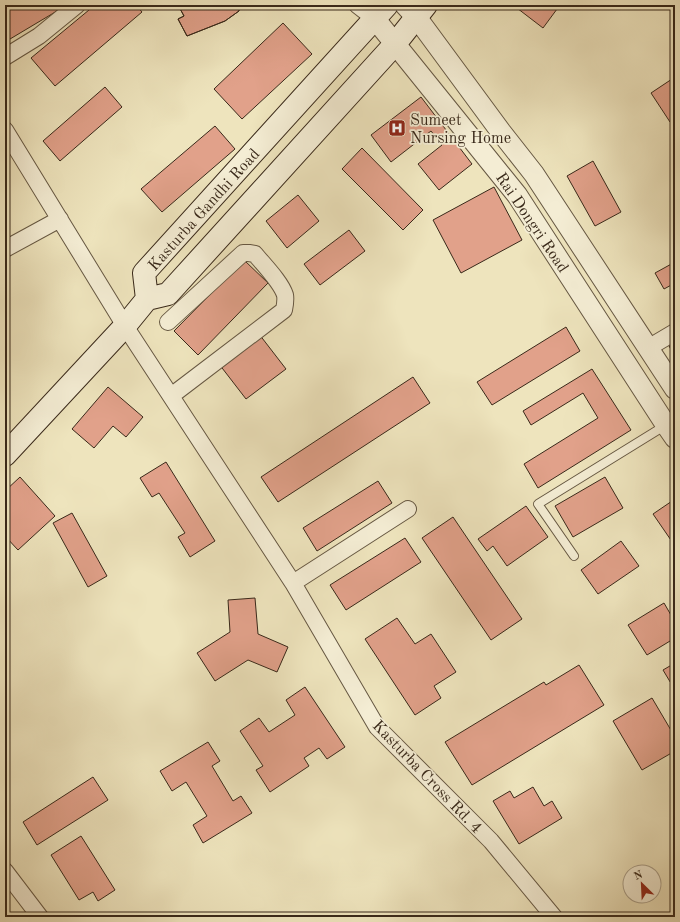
<svg xmlns="http://www.w3.org/2000/svg" width="680" height="922" viewBox="0 0 680 922" font-family="'Old Standard TT',serif">
<style>
.building{fill:#e1a18a;stroke:#39291a}
.lines{fill:none;stroke-linecap:round;stroke-linejoin:round}
.service-casing{stroke:#665843;stroke-width:10}
.minor-casing{stroke:#665843;stroke-width:18}
.tertiary-casing{stroke:#665843;stroke-width:22}
.secondary-casing{stroke:#39291a;stroke-width:24}
.service{stroke:#f4edd4;stroke-width:8}
.minor{stroke:#f4edd4;stroke-width:16}
.tertiary{stroke:#f4edd4;stroke-width:20}
.secondary{stroke:#f4edd4;stroke-width:22}
.labels{text-anchor:middle;stroke-width:3.5;stroke-linejoin:round;paint-order:stroke}
.poi-label{font-size:16px;fill:#39291a;stroke:#f4edd4;text-anchor:start}
.street-label{font-size:16px;fill:#39291a;stroke:#f4edd4}
</style>
<rect width="100%" height="100%" fill="#eee4bd"/>
<filter id="stains"><feTurbulence type="fractalNoise" baseFrequency=".005" numOctaves="4"/><feColorMatrix values="0 0 0 0 .2 0 0 0 0 .09 0 0 0 0 .02 0 0 0 .5 -.17"/></filter>
<radialGradient id="worn" r=".72"><stop offset=".6" stop-color="#630" stop-opacity="0"/><stop offset="1" stop-color="#630" stop-opacity=".3"/></radialGradient>
<path class="building" d="M 10,5 L 67,5 L 5,42 L 5,8 Z
M 95,5 L 136,5 L 142,12 L 55,86 L 31,58 Z
M 178,5 L 239,5 L 239,11 L 225,21 L 187,36 L 178,19 L 184,16 Z
M 178,5 L 239,5 L 239,11 L 225,21 L 187,36 L 178,19 L 184,16 Z
M 513,5 L 560,5 L 543,28 Z
M 283,23 L 312,54 L 242,119 L 214,89 Z
M 675,77 L 675,118 L 670,122 L 651,93 Z
M 105,87 L 122,107 L 60,161 L 43,141 Z
M 421,97 L 472,164 L 439,190 L 418,164 L 442,145 L 431,131 L 391,162 L 371,135 Z
M 215,126 L 235,149 L 162,212 L 141,189 Z
M 362,148 L 423,210 L 403,230 L 342,169 Z
M 593,161 L 621,212 L 595,226 L 567,176 Z
M 494,187 L 522,240 L 461,273 L 433,220 Z
M 298,195 L 319,221 L 287,248 L 266,221 Z
M 349,230 L 365,251 L 320,285 L 304,264 Z
M 244,260 L 268,283 L 198,355 L 174,331 Z
M 675,262 L 675,283 L 664,289 L 655,273 Z
M 566,327 L 580,351 L 492,405 L 477,382 Z
M 259,334 L 286,369 L 246,399 L 219,364 Z
M 675,339 L 675,357 L 668,344 Z
M 592,369 L 631,430 L 538,488 L 524,464 L 598,418 L 583,393 L 531,425 L 523,411 Z
M 413,377 L 430,403 L 278,502 L 261,477 Z
M 108,387 L 143,417 L 126,437 L 113,426 L 94,448 L 72,429 Z
M 166,462 L 215,541 L 190,557 L 178,537 L 185,533 L 159,493 L 152,497 L 140,478 Z
M 20,477 L 55,516 L 18,550 L 5,536 L 5,491 Z
M 605,477 L 623,508 L 573,537 L 555,506 Z
M 378,481 L 392,503 L 317,551 L 303,528 Z
M 675,499 L 675,546 L 653,514 Z
M 526,506 L 548,537 L 507,566 L 493,546 L 487,551 L 478,539 Z
M 72,513 L 107,576 L 88,587 L 53,523 Z
M 453,517 L 522,619 L 491,640 L 422,538 Z
M 405,538 L 421,562 L 346,610 L 330,585 Z
M 621,541 L 639,566 L 598,594 L 581,570 Z
M 255,598 L 258,634 L 288,647 L 277,672 L 248,660 L 215,681 L 197,653 L 230,632 L 228,600 Z
M 664,603 L 675,622 L 675,638 L 647,655 L 628,625 Z
M 397,618 L 415,644 L 431,634 L 456,672 L 434,686 L 441,698 L 415,715 L 365,639 Z
M 675,663 L 675,690 L 663,670 Z
M 579,665 L 604,705 L 472,785 L 445,742 L 544,682 L 546,685 Z
M 305,687 L 345,747 L 327,759 L 319,748 L 304,758 L 309,766 L 270,792 L 256,770 L 263,766 L 240,731 L 259,718 L 269,732 L 295,715 L 286,700 Z
M 652,698 L 675,737 L 675,751 L 642,770 L 613,721 Z
M 208,742 L 220,761 L 212,766 L 233,801 L 241,796 L 252,813 L 203,843 L 193,825 L 207,816 L 186,782 L 172,791 L 160,771 Z
M 93,777 L 108,800 L 37,845 L 23,822 Z
M 533,787 L 544,806 L 552,801 L 562,818 L 519,844 L 493,801 L 510,791 L 514,798 Z
M 81,836 L 115,890 L 98,901 L 93,892 L 79,900 L 51,855 Z"/>
<g class="lines">
<defs>
<path id="service" d="M 574,556 L 538,504 L 666,425"/>
<path id="minor" d="M 357,5 L 375,19
M 5,57 L 39,36 L 77,5
M 5,130 L 125,326 L 293,583 L 377,727 L 491,841 L 554,917
M 5,249 L 60,219
M 168,322 L 243,253 L 249,253 L 255,254 C 263,264 281,282 285,295 C 286,300 285,305 284,310 L 171,396
M 648,348 L 675,332
M 293,583 L 408,509
M 5,871 L 40,917"/>
<path id="tertiary" d="M 405,5 L 417,18 L 501,132 L 534,174 L 675,389
M 375,19 L 517,195 L 666,425 L 675,438"/>
<path id="secondary" d="M 147,299 L 168,294 L 395,44 L 426,5
M 5,455 L 125,326 L 147,299 L 144,273 L 387,5"/>
</defs>
<use href="#service" class="service-casing"/>
<use href="#minor" class="minor-casing"/>
<use href="#tertiary" class="tertiary-casing"/>
<use href="#secondary" class="secondary-casing"/>
<use href="#service" class="service"/>
<use href="#minor" class="minor"/>
<use href="#tertiary" class="tertiary"/>
<use href="#secondary" class="secondary"/>
</g>
<defs>
<symbol id="hospital-square" viewBox="-11 -11 22 22"><rect x="-9" y="-9" width="18" height="18" rx="4" fill="#8f2418" stroke="#f4edd4"/><path d="M-5-5h3v3.5h4V-5h3V5h-3V1.5h-4V5h-3Z" fill="#fff"/></symbol>
</defs>
<g fill-rule="evenodd">
<use href="#hospital-square" x="387" y="118" width="20" height="20"/>
</g>
<g class="labels">
<g class="poi-label">
<text x="410" y="125">Sumeet<tspan x="410" dy="18">Nursing Home</tspan></text>
</g>
<g class="street-label">
<text transform="translate(203 209) rotate(-48)" y="6">Kasturba Gandhi Road</text>
<text transform="translate(533 222) rotate(56)" y="6">Rai Dongri Road</text>
<text transform="translate(428 776) rotate(46)" y="6">Kasturba Cross Rd. 4</text>
</g>
</g>
<rect width="680" height="922" fill="none" stroke="#eee4bd" stroke-width="20"/>
<rect x="6" y="6" width="668" height="910" fill="none" stroke="#39291a" stroke-width="2"/>
<rect x="10" y="10" width="660" height="902" fill="none" stroke="#39291a"/>
<g transform="translate(642 884) rotate(336)"><circle r="19" fill="#f4edd4" stroke="#a99f8a"/>
<path d="M0-3L7 15L0 10L-7 15Z" fill="#8f2418"/>
<text y="-6" font-size="11" font-weight="bold" text-anchor="middle" fill="#39291a">N</text>
</g>
<rect width="100%" height="100%" filter="url(#stains)"/>
<rect width="100%" height="100%" fill="url(#worn)"/>
</svg>
